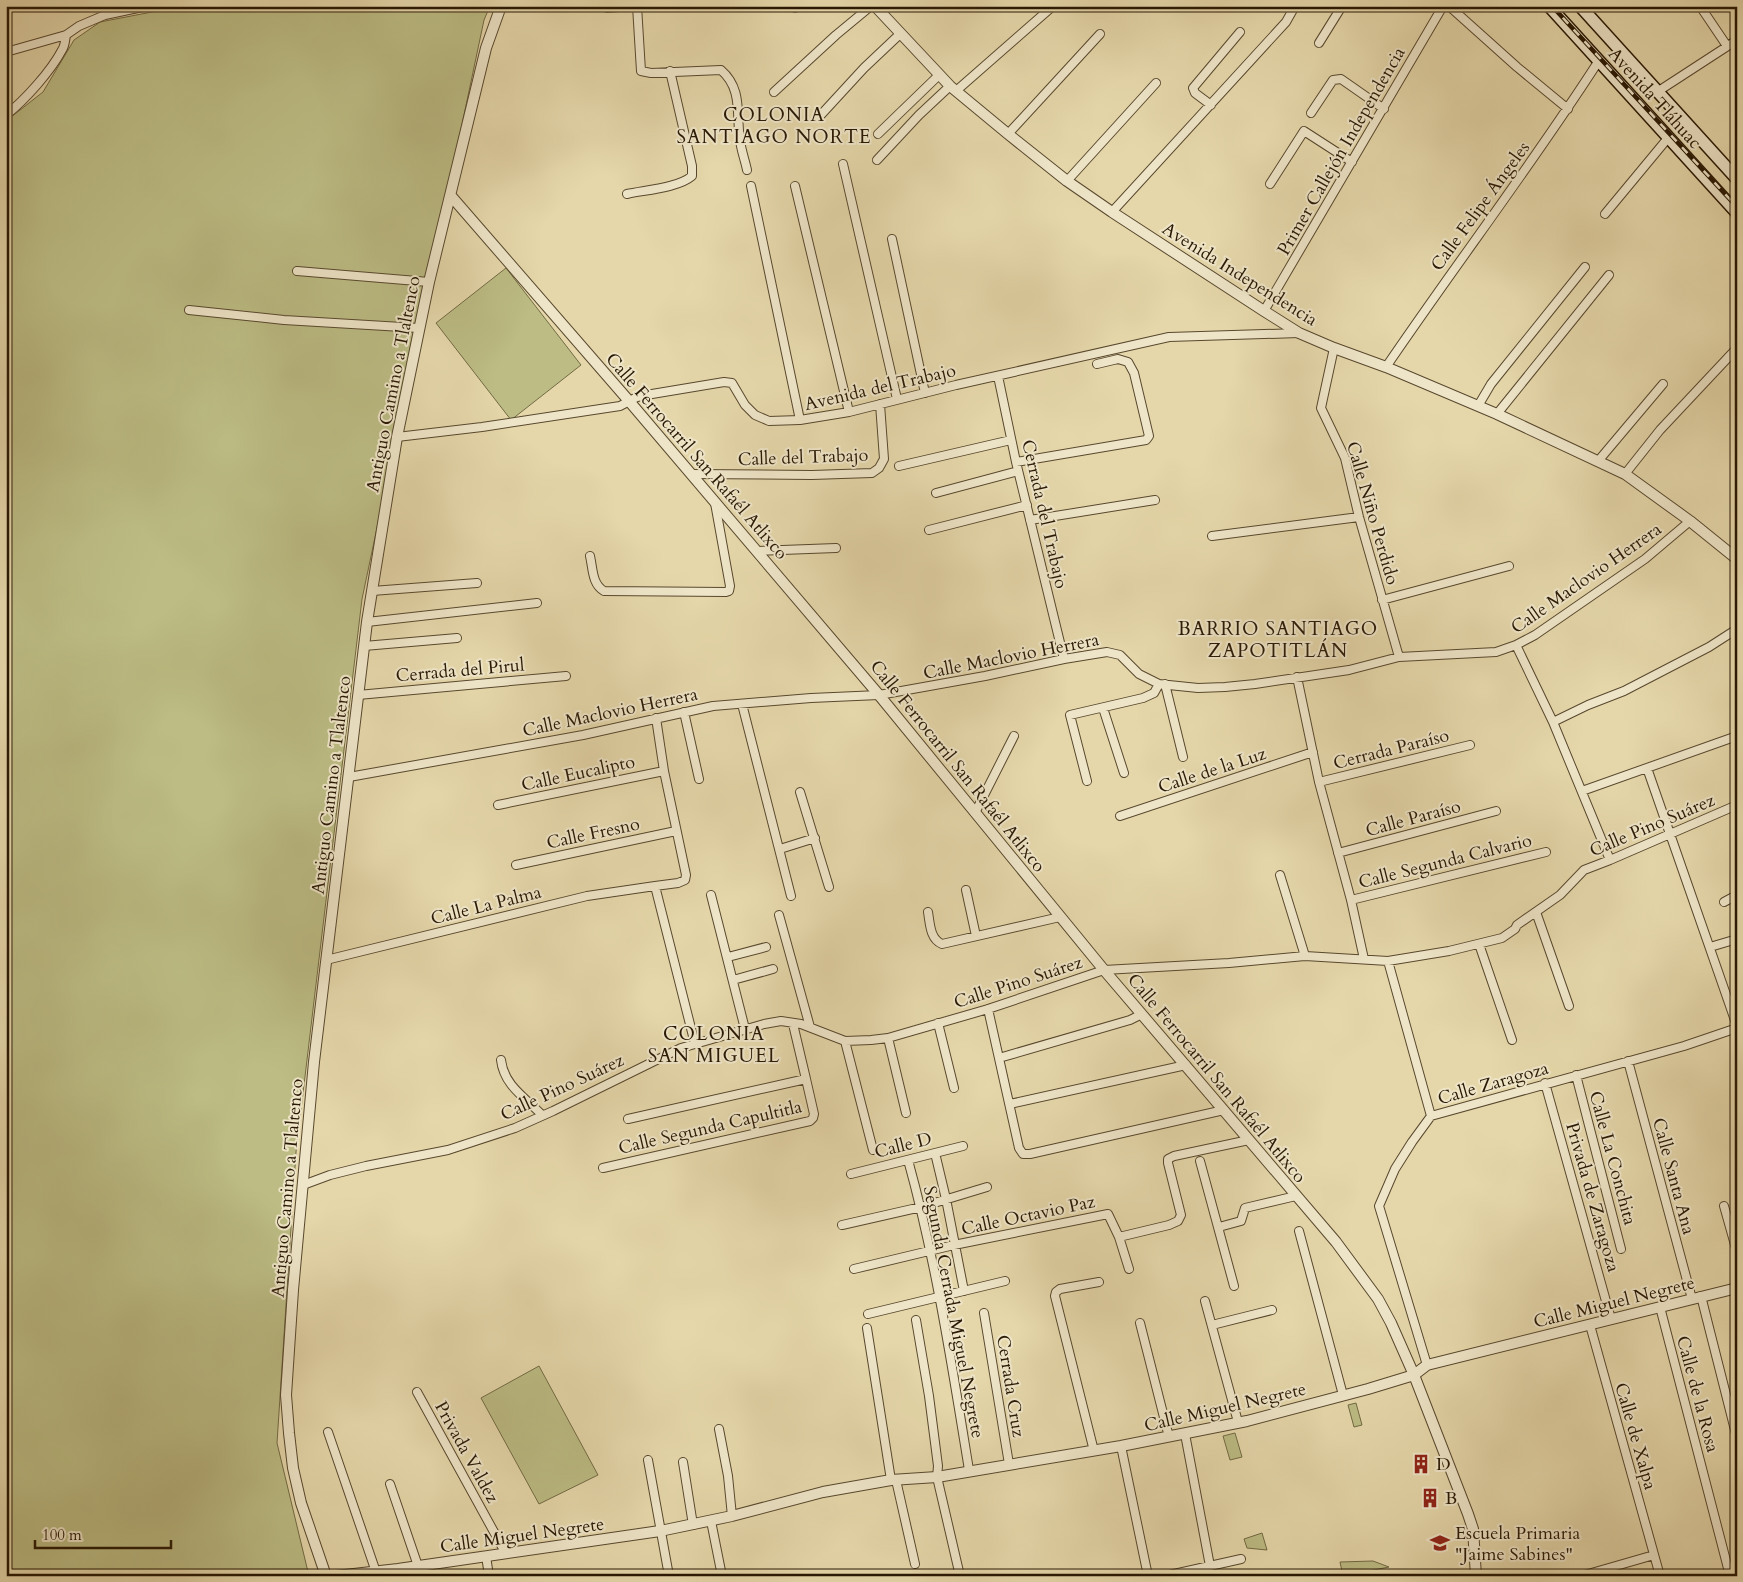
<svg xmlns="http://www.w3.org/2000/svg" width="1743" height="1582" viewBox="0 0 1743 1582" font-family="Cardo,serif">
<style>
.green{fill:#bcbc84;stroke:#726a44}
.lines{fill:none;stroke-linecap:round;stroke-linejoin:round}
.minor-casing{stroke:#58482e;stroke-width:10}
.tertiary-casing{stroke:#58482e;stroke-width:12}
.secondary-casing{stroke:#291804;stroke-width:14}
.minor{stroke:#eee5c8;stroke-width:8}
.tertiary{stroke:#eee5c8;stroke-width:10}
.secondary{stroke:#eee5c8;stroke-width:11}
.rail-casing{stroke:#291804;stroke-width:4.5}
.rail{stroke:#eee5c8;stroke-width:2.5;stroke-dasharray:8;stroke-linecap:butt}
.labels{text-anchor:middle;stroke-width:4;stroke-linejoin:round;paint-order:stroke}
.street-label{font-size:18px;fill:#291804;stroke:#eee5c8}
.poi-label{font-size:18px;fill:#291804;stroke:#eee5c8;text-anchor:start}
.neighbourhood-label{font-size:19px;letter-spacing:1px;fill:#291804;stroke:#eee5c8}
</style>
<rect width="100%" height="100%" fill="#e5d7aa"/>
<filter id="stains"><feTurbulence type="fractalNoise" baseFrequency=".004" numOctaves="4"/><feColorMatrix values="0 0 0 0 .2 0 0 0 0 .09 0 0 0 0 .02 0 0 0 .5 -.17"/></filter>
<radialGradient id="worn" r=".72"><stop offset=".6" stop-color="#630" stop-opacity="0"/><stop offset="1" stop-color="#630" stop-opacity=".3"/></radialGradient>
<path class="green" d="M 183,6 L 490,6 L 484,20 L 362,599 L 296,1152 L 277,1443 L 309,1576 L 6,1576 L 6,121 L 43,92 L 74,40 L 100,22 Z
M 506,268 L 581,365 L 511,420 L 436,323 Z
M 539,1366 L 598,1475 L 539,1504 L 481,1398 Z
M 1356,1403 L 1362,1425 L 1354,1427 L 1348,1405 Z
M 1235,1433 L 1242,1457 L 1230,1460 L 1223,1436 Z
M 1262,1533 L 1267,1550 L 1247,1548 L 1244,1539 Z
M 1373,1561 L 1389,1567 L 1343,1576 L 1340,1562 Z"/>
<g class="lines">
<defs>
<path id="minor" d="M 637,6 L 641,71 L 651,73 L 721,70 C 743,89 736,114 740,140 C 741,150 745,160 747,170
M 1449,6 L 1517,67 L 1568,109
M 1700,6 L 1727,46
M 607,8 L 631,6
M 795,8 L 797,6
M 1319,43 L 1342,6
M 6,52 L 66,35 L 79,26 L 105,15 L 147,6
M 956,91 L 1053,6
M 774,92 L 836,35 L 871,6
M 1657,92 L 1737,40
M 1211,105 L 1195,93 L 1193,88 L 1240,32
M 1311,113 L 1333,80 L 1341,79 L 1384,109
M 6,115 C 25,100 51,71 62,50 C 65,46 65,40 66,35
M 818,118 L 864,68 L 900,34
M 878,134 L 939,75
M 1008,134 L 1100,34
M 877,160 L 919,115 L 950,86
M 843,164 L 897,399
M 1067,181 L 1156,83
M 1270,184 L 1304,131 L 1352,162
M 751,186 L 800,420
M 795,186 L 849,412
M 627,194 C 645,190 678,188 692,176 L 692,166 L 670,71
M 1112,212 L 1286,22 L 1295,6
M 1605,214 L 1668,138
M 892,239 L 925,393
M 297,271 L 429,282
M 189,310 L 284,320 L 419,328
M 1264,311 L 1443,6
M 1334,348 L 1321,408 L 1345,458 L 1359,517 L 1399,657
M 1386,367 C 1456,264 1531,166 1598,62
M 998,376 L 1016,462 L 1064,659
M 1478,406 L 1491,384 L 1585,267
M 1497,414 L 1609,275
M 397,437 L 482,427 L 620,406 L 637,397 L 646,395 L 724,382 L 732,383 L 745,405 L 755,415 L 769,421 L 800,420 L 849,412 L 956,385 L 1169,337 L 1299,333
M 1599,460 L 1663,384
M 1016,462 L 1146,440 L 1149,436 L 1134,373 L 1128,362 L 1118,359 L 1097,364
M 899,466 L 1011,440
M 691,474 L 812,475 L 872,473 L 879,468 L 884,459 L 880,404
M 1625,474 L 1660,430 L 1737,348
M 936,493 L 1018,471
M 1030,520 L 1155,500
M 929,530 L 1027,505
M 1212,536 L 1359,517
M 758,551 L 836,548
M 590,556 C 593,569 592,584 604,591 L 726,592 L 729,591 L 730,586 L 715,503
M 372,591 L 477,583
M 1382,600 L 1509,566
M 367,622 L 537,603
M 1516,645 L 1553,722 L 1610,860
M 364,646 L 457,638
M 1297,677 L 1319,782 L 1351,900 L 1364,959
M 1165,684 L 1183,757
M 358,695 L 566,676
M 742,704 L 791,896
M 1103,708 L 1124,773
M 684,712 L 699,779
M 656,718 L 664,771 L 686,875 L 685,880 L 678,883 L 655,886 L 695,1044
M 1553,722 L 1588,705 L 1624,691 L 1709,647 L 1737,629
M 1647,768 L 1737,1026
M 349,777 L 583,735 L 713,706 L 811,698 L 879,695 L 985,676 L 1064,659 L 1107,652 L 1120,655 L 1139,674 L 1159,684 L 1198,688 L 1225,687 L 1255,684 L 1349,670 L 1399,657 L 1496,652 L 1516,645 L 1535,635 L 1645,559 L 1690,521
M 1087,781 L 1070,715 L 1143,698 L 1154,693 L 1159,684
M 1319,782 L 1470,745
M 1582,791 L 1737,736
M 800,792 L 829,887
M 498,805 L 664,771
M 975,813 L 1014,736
M 1120,816 L 1313,752
M 780,849 L 815,838
M 1338,853 L 1496,811
M 516,865 L 676,831
M 1280,875 L 1305,956
M 966,890 L 976,936
M 711,895 L 745,1029
M 1351,900 L 1546,852
M 1724,902 L 1737,895
M 928,912 C 930,924 930,939 942,944 L 1060,917
M 1536,912 L 1569,1006
M 779,915 L 810,1027
M 1479,944 L 1512,1040
M 1710,947 L 1737,939
M 728,957 L 766,947
M 326,960 L 587,896 L 655,886
M 1388,961 L 1431,1116
M 733,980 L 773,969
M 988,1009 L 1019,1148 L 1023,1154 L 1030,1154 L 1224,1110
M 938,1023 L 954,1088
M 888,1038 L 906,1113
M 845,1041 L 873,1150
M 999,1058 L 1130,1020 L 1142,1014
M 501,1060 C 504,1086 526,1098 542,1115
M 1628,1061 L 1692,1299
M 1576,1075 L 1621,1249
M 1545,1083 L 1611,1319
M 1010,1104 L 1186,1065
M 628,1119 L 806,1079 L 793,1024
M 935,1153 L 946,1199 L 964,1291
M 908,1160 C 936,1261 952,1366 969,1470
M 1200,1161 L 1234,1286
M 603,1168 L 810,1121 L 813,1118 L 814,1114 L 806,1079
M 851,1174 L 963,1146
M 303,1185 L 330,1175 L 366,1166 L 448,1150 L 515,1128 L 553,1111 L 681,1048 L 764,1024 L 781,1021 L 801,1024 L 845,1041 L 871,1040 L 888,1038 L 988,1009 L 1104,970 L 1229,963 L 1305,956 L 1388,961 L 1449,951 L 1502,938 L 1515,929 L 1517,925 L 1560,895 L 1584,870 L 1610,860 L 1737,805
M 1724,1206 L 1737,1252
M 842,1225 L 921,1207 L 987,1187
M 1219,1227 L 1241,1221 L 1245,1208 L 1296,1196
M 1299,1231 L 1343,1395
M 1119,1237 L 1169,1225 L 1178,1221 L 1181,1215 L 1168,1163 L 1168,1159 L 1174,1156 L 1249,1140
M 854,1269 L 954,1245 L 1108,1214 L 1119,1237 L 1129,1269
M 1701,1296 L 1737,1438
M 1205,1301 L 1238,1422
M 1660,1307 L 1730,1576
M 984,1313 L 1009,1464
M 868,1314 L 1005,1281
M 916,1320 L 929,1396 L 938,1466 L 937,1477 L 960,1576
M 1140,1323 L 1169,1437
M 1212,1325 L 1272,1310
M 1590,1325 L 1660,1576
M 867,1328 L 891,1480
M 1427,1365 L 1379,1206 L 1395,1169 L 1412,1142 L 1431,1116 L 1684,1046 L 1737,1028
M 417,1392 L 505,1552
M 719,1429 L 728,1476 L 732,1516
M 328,1432 L 376,1572
M 1185,1434 L 1210,1566
M 1121,1446 L 1148,1576
M 1094,1451 L 1055,1296 L 1056,1292 L 1060,1289 L 1099,1282
M 648,1460 L 669,1576
M 683,1462 L 693,1525
M 896,1480 L 915,1564
M 390,1484 L 418,1566
M 711,1521 L 722,1576
M 486,1556 L 489,1576
M 1165,1576 L 1241,1559
M 1581,1576 L 1654,1555"/>
<path id="tertiary" d="M 875,6 L 950,86 L 1008,134 L 1067,181 L 1112,212 L 1264,311 L 1299,333 L 1334,348 L 1386,367 L 1497,414 L 1625,474 L 1690,521 L 1737,559
M 451,196 L 629,401 L 879,695 L 1104,970 L 1336,1242 L 1378,1299 L 1391,1323 L 1414,1375 L 1468,1514 L 1473,1529 L 1476,1576
M 326,1576 L 301,1503 L 293,1468 L 289,1433 L 286,1395 L 293,1290 L 314,1062 L 367,622 L 397,437 L 429,282 L 486,48 L 501,6
M 336,1576 L 398,1569 L 660,1531 L 732,1516 L 823,1492 L 891,1480 L 937,1477 L 1121,1446 L 1247,1421 L 1368,1389 L 1414,1375 L 1427,1365 L 1737,1288"/>
<path id="secondary" d="M 1549,6 L 1737,213
M 1580,6 L 1737,179"/>
</defs>
<use href="#minor" class="minor-casing"/>
<use href="#tertiary" class="tertiary-casing"/>
<use href="#secondary" class="secondary-casing"/>
<use href="#minor" class="minor"/>
<use href="#tertiary" class="tertiary"/>
<use href="#secondary" class="secondary"/>
<defs>
<path id="rail" d="M 1552,6 L 1737,207"/>
</defs>
<use href="#rail" class="rail-casing"/>
<use href="#rail" class="rail"/>
</g>
<defs>
<symbol id="building-bare" viewBox="-9 -9 18 18"><path d="M-4-6H4V6H1V3H-1V6H-4ZM-2.5-4.3h1.7v1.8h-1.7ZM.8-4.3h1.7v1.8H.8ZM-2.5-1h1.7V.8h-1.7ZM.8-1h1.7V.8H.8Z" fill="#8f2418" stroke="#eee5c8" stroke-width="2.5" paint-order="stroke"/></symbol>
<symbol id="school-bare" viewBox="-9 -9 18 18"><path d="M0-5L7-2L0 1L-7-2ZM-4 1L0 2.5L4 1V4Q0 6-4 4Z" fill="#8f2418" stroke="#eee5c8" stroke-width="2.5" paint-order="stroke"/></symbol>
</defs>
<g fill-rule="evenodd">
<use href="#building-bare" x="1407" y="1450" width="28" height="28"/>
<use href="#building-bare" x="1416" y="1484" width="28" height="28"/>
<use href="#school-bare" x="1426" y="1529" width="28" height="28"/>
</g>
<g class="labels">
<g class="street-label">
<text transform="translate(1655 98) rotate(48)" y="6">Avenida Tláhuac</text>
<text transform="translate(1341 151) rotate(-60)" y="6">Primer Callejón Independencia</text>
<text transform="translate(1480 206) rotate(-54)" y="6">Calle Felipe Ángeles</text>
<text transform="translate(1240 274) rotate(32)" y="6">Avenida Independencia</text>
<text transform="translate(393 384) rotate(-79)" y="6">Antiguo Camino a Tlaltenco</text>
<text transform="translate(880 387) rotate(-13)" y="6">Avenida del Trabajo</text>
<text transform="translate(697 456) rotate(49)" y="6">Calle Ferrocarril San Rafaél Atlixco</text>
<text transform="translate(803 457) rotate(-2)" y="6">Calle del Trabajo</text>
<text transform="translate(1373 513) rotate(74)" y="6">Calle Niño Perdido</text>
<text transform="translate(1045 514) rotate(77)" y="6">Cerrada del Trabajo</text>
<text transform="translate(1586 578) rotate(-35)" y="6">Calle Maclovio Herrera</text>
<text transform="translate(1011 656) rotate(-11)" y="6">Calle Maclovio Herrera</text>
<text transform="translate(460 670) rotate(-5)" y="6">Cerrada del Pirul</text>
<text transform="translate(610 712) rotate(-12)" y="6">Calle Maclovio Herrera</text>
<text transform="translate(1391 749) rotate(-14)" y="6">Cerrada Paraíso</text>
<text transform="translate(958 766) rotate(51)" y="6">Calle Ferrocarril San Rafaél Atlixco</text>
<text transform="translate(1212 770) rotate(-18)" y="6">Calle de la Luz</text>
<text transform="translate(578 773) rotate(-12)" y="6">Calle Eucalipto</text>
<text transform="translate(331 785) rotate(-83)" y="6">Antiguo Camino a Tlaltenco</text>
<text transform="translate(1413 818) rotate(-15)" y="6">Calle Paraíso</text>
<text transform="translate(1652 825) rotate(-23)" y="6">Calle Pino Suárez</text>
<text transform="translate(593 833) rotate(-12)" y="6">Calle Fresno</text>
<text transform="translate(1445 861) rotate(-14)" y="6">Calle Segunda Calvario</text>
<text transform="translate(486 905) rotate(-14)" y="6">Calle La Palma</text>
<text transform="translate(1018 982) rotate(-18)" y="6">Calle Pino Suárez</text>
<text transform="translate(1217 1078) rotate(50)" y="6">Calle Ferrocarril San Rafaél Atlixco</text>
<text transform="translate(1493 1083) rotate(-16)" y="6">Calle Zaragoza</text>
<text transform="translate(562 1087) rotate(-25)" y="6">Calle Pino Suárez</text>
<text transform="translate(710 1127) rotate(-13)" y="6">Calle Segunda Capultitla</text>
<text transform="translate(903 1145) rotate(-14)" y="6">Calle D</text>
<text transform="translate(1613 1158) rotate(75)" y="6">Calle La Conchita</text>
<text transform="translate(1674 1176) rotate(75)" y="6">Calle Santa Ana</text>
<text transform="translate(287 1188) rotate(-85)" y="6">Antiguo Camino a Tlaltenco</text>
<text transform="translate(1593 1197) rotate(74)" y="6">Privada de Zaragoza</text>
<text transform="translate(1028 1215) rotate(-12)" y="6">Calle Octavio Paz</text>
<text transform="translate(1614 1302) rotate(-14)" y="6">Calle Miguel Negrete</text>
<text transform="translate(954 1312) rotate(79)" y="6">Segunda Cerrada Miguel Negrete</text>
<text transform="translate(1011 1386) rotate(81)" y="6">Cerrada Cruz</text>
<text transform="translate(1698 1394) rotate(75)" y="6">Calle de la Rosa</text>
<text transform="translate(1225 1407) rotate(-13)" y="6">Calle Miguel Negrete</text>
<text transform="translate(1636 1436) rotate(74)" y="6">Calle de Xalpa</text>
<text transform="translate(467 1452) rotate(61)" y="6">Privada Valdez</text>
<text transform="translate(522 1535) rotate(-8)" y="6">Calle Miguel Negrete</text>
</g>
<g class="poi-label">
<text x="1436" y="1470">D</text>
<text x="1445" y="1504">B</text>
<text x="1455" y="1539">Escuela Primaria<tspan x="1455" dy="21">"Jaime Sabines"</tspan></text>
</g>
<g class="neighbourhood-label">
<text x="774" y="121">COLONIA<tspan x="774" dy="22">SANTIAGO NORTE</tspan></text>
<text x="1278" y="635">BARRIO SANTIAGO<tspan x="1278" dy="22">ZAPOTITLÁN</tspan></text>
<text x="714" y="1040">COLONIA<tspan x="714" dy="22">SAN MIGUEL</tspan></text>
</g>
</g>
<rect width="1743" height="1582" fill="none" stroke="#e5d7aa" stroke-width="25"/>
<rect x="8" y="8" width="1728" height="1567" fill="none" stroke="#291804" stroke-width="2.5"/>
<rect x="12" y="12" width="1718" height="1557" fill="none" stroke="#291804"/>
<path d="M35 1540v8h136v-8" fill="none" stroke="#291804" stroke-width="2.5"/>
<text x="42" y="1540" font-size="15" fill="#291804" stroke="#eee5c8" stroke-width="4" paint-order="stroke">100 m</text>
<rect width="100%" height="100%" filter="url(#stains)"/>
<rect width="100%" height="100%" fill="url(#worn)"/>
</svg>
